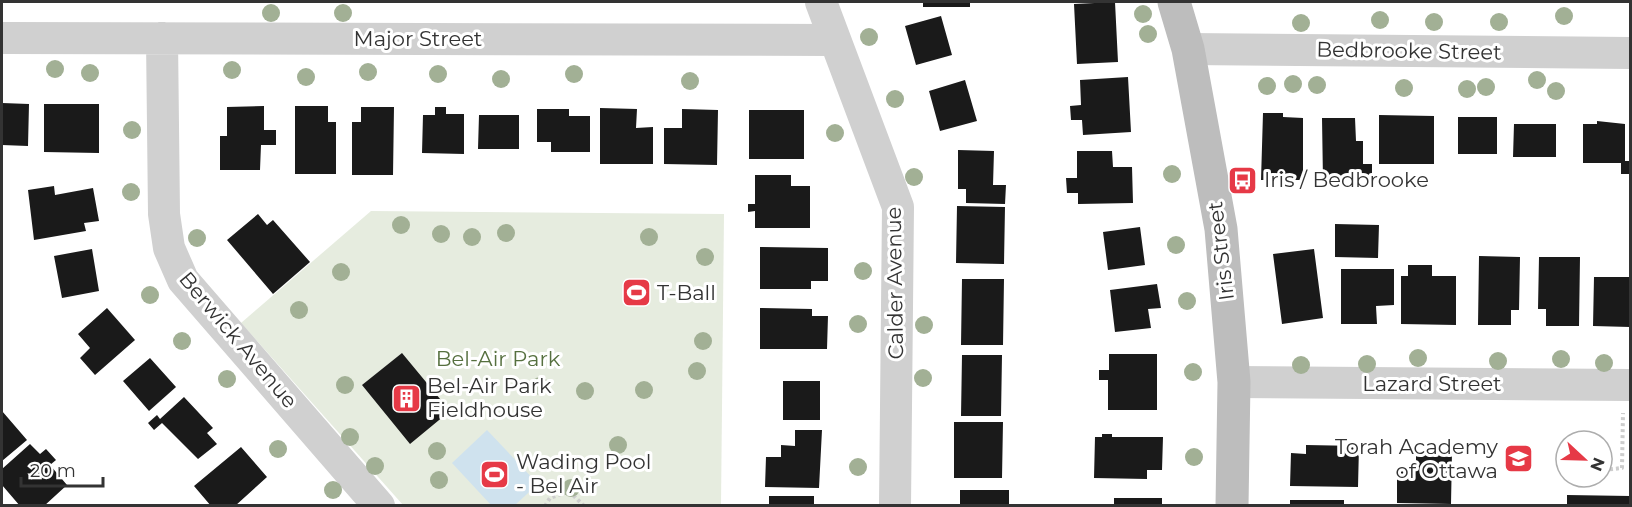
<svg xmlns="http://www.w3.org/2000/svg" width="1632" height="507" viewBox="0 0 1632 507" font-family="Montserrat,sans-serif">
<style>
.green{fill:#e6ecdf}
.water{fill:#cfe2ee}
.building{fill:#1a1a1a}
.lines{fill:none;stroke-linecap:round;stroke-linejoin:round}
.path{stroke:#cdcdcd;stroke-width:4;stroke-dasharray:3 3;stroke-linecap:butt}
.street{stroke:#d0d0d0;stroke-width:32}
.secondary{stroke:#bdbdbd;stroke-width:33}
.tree{fill:#a2b095}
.labels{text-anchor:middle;stroke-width:6;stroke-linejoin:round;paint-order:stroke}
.street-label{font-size:21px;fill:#333;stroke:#fff}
.poi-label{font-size:21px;fill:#333;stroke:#fff;text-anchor:start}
.park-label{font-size:21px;fill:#56703f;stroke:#fff}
</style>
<rect width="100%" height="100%" fill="#fff"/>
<path class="green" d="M 371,211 L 724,214 L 721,505 L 403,505 L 241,323 Z"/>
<path class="water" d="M 487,430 L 538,484 L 515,505 L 491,505 L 452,463 Z"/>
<path class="building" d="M 923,2 L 970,2 L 970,7 L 923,7 Z
M 1115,2 L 1118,62 L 1077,64 L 1074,4 Z
M 941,16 L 952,55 L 916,65 L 905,26 Z
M 1128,77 L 1131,132 L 1083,135 L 1082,120 L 1071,120 L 1070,106 L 1081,105 L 1080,80 Z
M 965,80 L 977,121 L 940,131 L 929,91 Z
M 2,103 L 29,104 L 28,146 L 2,145 Z
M 44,104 L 99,104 L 99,153 L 44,152 Z
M 264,106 L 264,130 L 276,130 L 276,145 L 261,145 L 260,170 L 220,170 L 220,136 L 227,136 L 227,107 Z
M 295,106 L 328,106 L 328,122 L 336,122 L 336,174 L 295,174 Z
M 361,107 L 394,107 L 393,175 L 352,175 L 352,122 L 361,122 Z
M 435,107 L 446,107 L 446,114 L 464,114 L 464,154 L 422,153 L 423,115 L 435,115 Z
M 600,108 L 637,109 L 636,128 L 653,127 L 653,164 L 600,164 Z
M 537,109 L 569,109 L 569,116 L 590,116 L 590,152 L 551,152 L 551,142 L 537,142 Z
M 682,109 L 718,110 L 717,165 L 664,164 L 664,128 L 682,128 Z
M 749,110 L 804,110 L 804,159 L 749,159 Z
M 1263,113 L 1283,113 L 1283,117 L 1303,118 L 1303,180 L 1261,180 Z
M 479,115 L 519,115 L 519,149 L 478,149 Z
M 1379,115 L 1434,116 L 1434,164 L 1379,164 Z
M 1458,117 L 1497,117 L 1497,154 L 1458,154 Z
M 1322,118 L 1355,118 L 1356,141 L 1363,141 L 1363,164 L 1372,164 L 1372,178 L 1323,181 Z
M 1597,121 L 1625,124 L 1625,161 L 1630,161 L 1630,174 L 1621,174 L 1621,163 L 1583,163 L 1583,124 L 1597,124 Z
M 1514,124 L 1556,124 L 1556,157 L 1513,157 Z
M 958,150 L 994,151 L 993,185 L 1006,185 L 1005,204 L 966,203 L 966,189 L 958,189 Z
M 1077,151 L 1112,151 L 1113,167 L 1132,167 L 1133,203 L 1078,204 L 1078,193 L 1067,193 L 1066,178 L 1077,178 Z
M 755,175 L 791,175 L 791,186 L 810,186 L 810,228 L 755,228 L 755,211 L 748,212 L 748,204 L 755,204 Z
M 54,186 L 55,195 L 93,188 L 99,221 L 84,223 L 86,231 L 34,240 L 28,190 Z
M 957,206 L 1005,207 L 1004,264 L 956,263 Z
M 258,214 L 267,225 L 273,220 L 310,262 L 273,294 L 227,240 Z
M 1335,224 L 1379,225 L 1378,258 L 1335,257 Z
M 1140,227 L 1145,265 L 1108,270 L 1103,232 Z
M 760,247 L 828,248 L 828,281 L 811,281 L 811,289 L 760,289 Z
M 92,249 L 99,291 L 62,298 L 54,256 Z
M 1314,249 L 1323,318 L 1282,324 L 1273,254 Z
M 1479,256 L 1520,257 L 1519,310 L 1511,310 L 1511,325 L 1478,325 Z
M 1539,257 L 1580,257 L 1579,326 L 1546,326 L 1546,309 L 1538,309 Z
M 1408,265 L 1432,265 L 1432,276 L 1456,276 L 1456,325 L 1401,324 L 1401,276 L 1408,276 Z
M 1341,269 L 1394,269 L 1394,305 L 1376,306 L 1377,324 L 1341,324 Z
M 1594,277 L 1630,277 L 1630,327 L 1593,326 Z
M 962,279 L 1004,279 L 1003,345 L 961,345 Z
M 1157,284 L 1161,308 L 1148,309 L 1151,328 L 1115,332 L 1110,290 Z
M 107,308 L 135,340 L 95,375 L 80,358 L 90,348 L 78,334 Z
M 760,308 L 812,309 L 812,316 L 828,316 L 827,349 L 760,349 Z
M 402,353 L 450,411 L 410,444 L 362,385 Z
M 1109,354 L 1157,354 L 1157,410 L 1108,410 L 1108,380 L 1099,380 L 1099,370 L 1109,370 Z
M 962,355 L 1002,355 L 1001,416 L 961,416 Z
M 150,358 L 176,387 L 149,411 L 123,381 Z
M 783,381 L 820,381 L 820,420 L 783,420 Z
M 184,397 L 213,428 L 207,433 L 217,444 L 198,459 L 162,423 L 154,430 L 148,423 L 157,415 L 160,419 Z
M 2,411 L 27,440 L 2,461 Z
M 954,422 L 1003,422 L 1002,478 L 954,478 Z
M 795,430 L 822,430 L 819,488 L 765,487 L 766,457 L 781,457 L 781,445 L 795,446 Z
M 1102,434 L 1112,434 L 1112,437 L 1163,437 L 1162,470 L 1147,470 L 1147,479 L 1094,478 L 1095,437 L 1102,437 Z
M 30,444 L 40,454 L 46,449 L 56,460 L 50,465 L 67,485 L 44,506 L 20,506 L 2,485 L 2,469 Z
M 1306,445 L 1359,446 L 1358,487 L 1290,486 L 1291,453 L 1306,454 Z
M 241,447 L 267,477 L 235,506 L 211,506 L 194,486 Z
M 1416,452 L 1452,452 L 1451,504 L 1397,503 L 1397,467 L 1416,468 Z
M 960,490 L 1009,490 L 1009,506 L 960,506 Z
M 1567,495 L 1630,496 L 1630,506 L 1567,506 Z
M 769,496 L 814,496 L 814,506 L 769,506 Z
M 1114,498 L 1162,498 L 1162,506 L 1114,506 Z
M 1290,500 L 1344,500 L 1344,506 L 1290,506 Z"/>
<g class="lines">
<path class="path" d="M 1604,470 L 1622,468 L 1623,413
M 545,506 L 550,498 L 569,491 L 584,506"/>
<path class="street" d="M 821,2 L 898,207 L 895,506
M 2,38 L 834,40
M 162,38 L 164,214 L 169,248 L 183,280 L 379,506
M 1188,49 L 1630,53
M 1234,382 L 1630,385"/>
<path class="secondary" d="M 1174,2 L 1188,49 L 1221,229 L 1234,382 L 1232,506"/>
</g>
<g class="tree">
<circle cx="271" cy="13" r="9"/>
<circle cx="343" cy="13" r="9"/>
<circle cx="1143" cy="14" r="9"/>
<circle cx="1564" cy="16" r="9"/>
<circle cx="1380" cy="20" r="9"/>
<circle cx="1434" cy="22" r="9"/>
<circle cx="1499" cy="22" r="9"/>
<circle cx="1301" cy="23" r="9"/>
<circle cx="1148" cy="34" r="9"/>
<circle cx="869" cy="37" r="9"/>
<circle cx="55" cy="69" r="9"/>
<circle cx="232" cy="70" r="9"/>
<circle cx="368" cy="72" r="9"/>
<circle cx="90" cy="73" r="9"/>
<circle cx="438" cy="74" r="9"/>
<circle cx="574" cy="74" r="9"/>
<circle cx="306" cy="77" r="9"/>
<circle cx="501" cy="79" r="9"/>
<circle cx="1537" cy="80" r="9"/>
<circle cx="690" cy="81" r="9"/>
<circle cx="1293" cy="84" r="9"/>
<circle cx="1317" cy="85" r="9"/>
<circle cx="1267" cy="86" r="9"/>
<circle cx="1486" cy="87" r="9"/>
<circle cx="1404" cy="88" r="9"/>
<circle cx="1467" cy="89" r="9"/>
<circle cx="1556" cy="91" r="9"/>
<circle cx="895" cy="99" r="9"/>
<circle cx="132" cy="130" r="9"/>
<circle cx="835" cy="133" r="9"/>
<circle cx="1172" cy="174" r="9"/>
<circle cx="914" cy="177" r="9"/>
<circle cx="131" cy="192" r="9"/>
<circle cx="401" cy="225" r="9"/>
<circle cx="506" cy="233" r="9"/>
<circle cx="441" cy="234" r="9"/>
<circle cx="472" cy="237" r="9"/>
<circle cx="649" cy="237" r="9"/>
<circle cx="197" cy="238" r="9"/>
<circle cx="1176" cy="245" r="9"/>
<circle cx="705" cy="257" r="9"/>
<circle cx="863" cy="271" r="9"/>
<circle cx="341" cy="272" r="9"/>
<circle cx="150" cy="295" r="9"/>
<circle cx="1187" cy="301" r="9"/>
<circle cx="299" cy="310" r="9"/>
<circle cx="858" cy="324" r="9"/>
<circle cx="924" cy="325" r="9"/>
<circle cx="182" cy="341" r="9"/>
<circle cx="703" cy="341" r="9"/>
<circle cx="1418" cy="358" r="9"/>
<circle cx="1561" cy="359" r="9"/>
<circle cx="1498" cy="361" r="9"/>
<circle cx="1604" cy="363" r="9"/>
<circle cx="1367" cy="364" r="9"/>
<circle cx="1301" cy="365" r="9"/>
<circle cx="697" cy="371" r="9"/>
<circle cx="1193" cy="372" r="9"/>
<circle cx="923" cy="378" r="9"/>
<circle cx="227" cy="379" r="9"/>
<circle cx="345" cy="385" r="9"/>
<circle cx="540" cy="386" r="9"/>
<circle cx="644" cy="390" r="9"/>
<circle cx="585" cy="391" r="9"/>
<circle cx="350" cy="437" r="9"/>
<circle cx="618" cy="445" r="9"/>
<circle cx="278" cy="449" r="9"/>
<circle cx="437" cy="451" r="9"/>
<circle cx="1194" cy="457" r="9"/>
<circle cx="375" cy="466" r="9"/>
<circle cx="858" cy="467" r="9"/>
<circle cx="439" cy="480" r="9"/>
<circle cx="571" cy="488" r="9"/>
<circle cx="333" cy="490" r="9"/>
</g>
<defs>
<symbol id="bus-square" viewBox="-11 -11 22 22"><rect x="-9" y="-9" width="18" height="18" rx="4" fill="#e63946" stroke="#fff"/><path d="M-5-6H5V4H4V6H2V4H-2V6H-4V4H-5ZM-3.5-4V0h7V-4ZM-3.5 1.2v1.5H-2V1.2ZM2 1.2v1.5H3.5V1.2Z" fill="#fff"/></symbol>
<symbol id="stadium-square" viewBox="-11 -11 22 22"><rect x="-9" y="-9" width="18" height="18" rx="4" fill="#e63946" stroke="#fff"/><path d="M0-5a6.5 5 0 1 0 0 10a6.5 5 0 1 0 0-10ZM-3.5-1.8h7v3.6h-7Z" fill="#fff"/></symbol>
<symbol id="building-square" viewBox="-11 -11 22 22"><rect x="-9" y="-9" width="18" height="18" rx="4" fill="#e63946" stroke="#fff"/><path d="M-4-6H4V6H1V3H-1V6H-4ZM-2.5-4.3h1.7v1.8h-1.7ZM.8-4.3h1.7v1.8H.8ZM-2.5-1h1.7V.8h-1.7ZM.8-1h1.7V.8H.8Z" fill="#fff"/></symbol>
<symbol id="school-square" viewBox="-11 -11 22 22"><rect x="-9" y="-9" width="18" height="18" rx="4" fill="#e63946" stroke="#fff"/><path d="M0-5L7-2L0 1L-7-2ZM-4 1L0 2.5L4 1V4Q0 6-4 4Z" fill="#fff"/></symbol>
</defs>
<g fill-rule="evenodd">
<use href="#bus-square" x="1226" y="164" width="33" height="33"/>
<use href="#stadium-square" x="620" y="276" width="33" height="33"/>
<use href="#building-square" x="390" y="382" width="33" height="33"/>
<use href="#school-square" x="1502" y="442" width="33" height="33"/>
<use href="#stadium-square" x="478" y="458" width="33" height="33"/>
</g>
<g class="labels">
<g class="street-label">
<text x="418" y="46">Major Street</text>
<text transform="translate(1409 51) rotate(1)" y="7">Bedbrooke Street</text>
<text transform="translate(1221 251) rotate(-97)" y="7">Iris Street</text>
<text transform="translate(895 283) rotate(-91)" y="7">Calder Avenue</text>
<text transform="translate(238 340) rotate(50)" y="7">Berwick Avenue</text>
<text x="1432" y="391">Lazard Street</text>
</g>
<g class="poi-label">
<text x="1264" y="187">Iris / Bedbrooke</text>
<text x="657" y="300">T-Ball</text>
<text x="427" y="393">Bel-Air Park<tspan x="427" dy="24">Fieldhouse</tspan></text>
<text x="1498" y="454" text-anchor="end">Torah Academy<tspan x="1498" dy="24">of Ottawa</tspan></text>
<text x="516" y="469">Wading Pool<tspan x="516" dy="24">- Bel Air</tspan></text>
</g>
<g class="park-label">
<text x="498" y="366">Bel-Air Park</text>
</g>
</g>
<rect width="1632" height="507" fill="none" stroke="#333333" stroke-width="6"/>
<g transform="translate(1584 459) rotate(112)"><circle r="28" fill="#ffffff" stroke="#adadad" stroke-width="1.5"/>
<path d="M0-4.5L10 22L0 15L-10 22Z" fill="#e63946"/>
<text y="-9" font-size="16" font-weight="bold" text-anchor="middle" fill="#333333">N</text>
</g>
<path d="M21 477v9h82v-9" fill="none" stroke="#333333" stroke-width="3"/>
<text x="30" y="477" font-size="18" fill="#333333" stroke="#ffffff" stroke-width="4.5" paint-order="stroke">20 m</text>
</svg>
